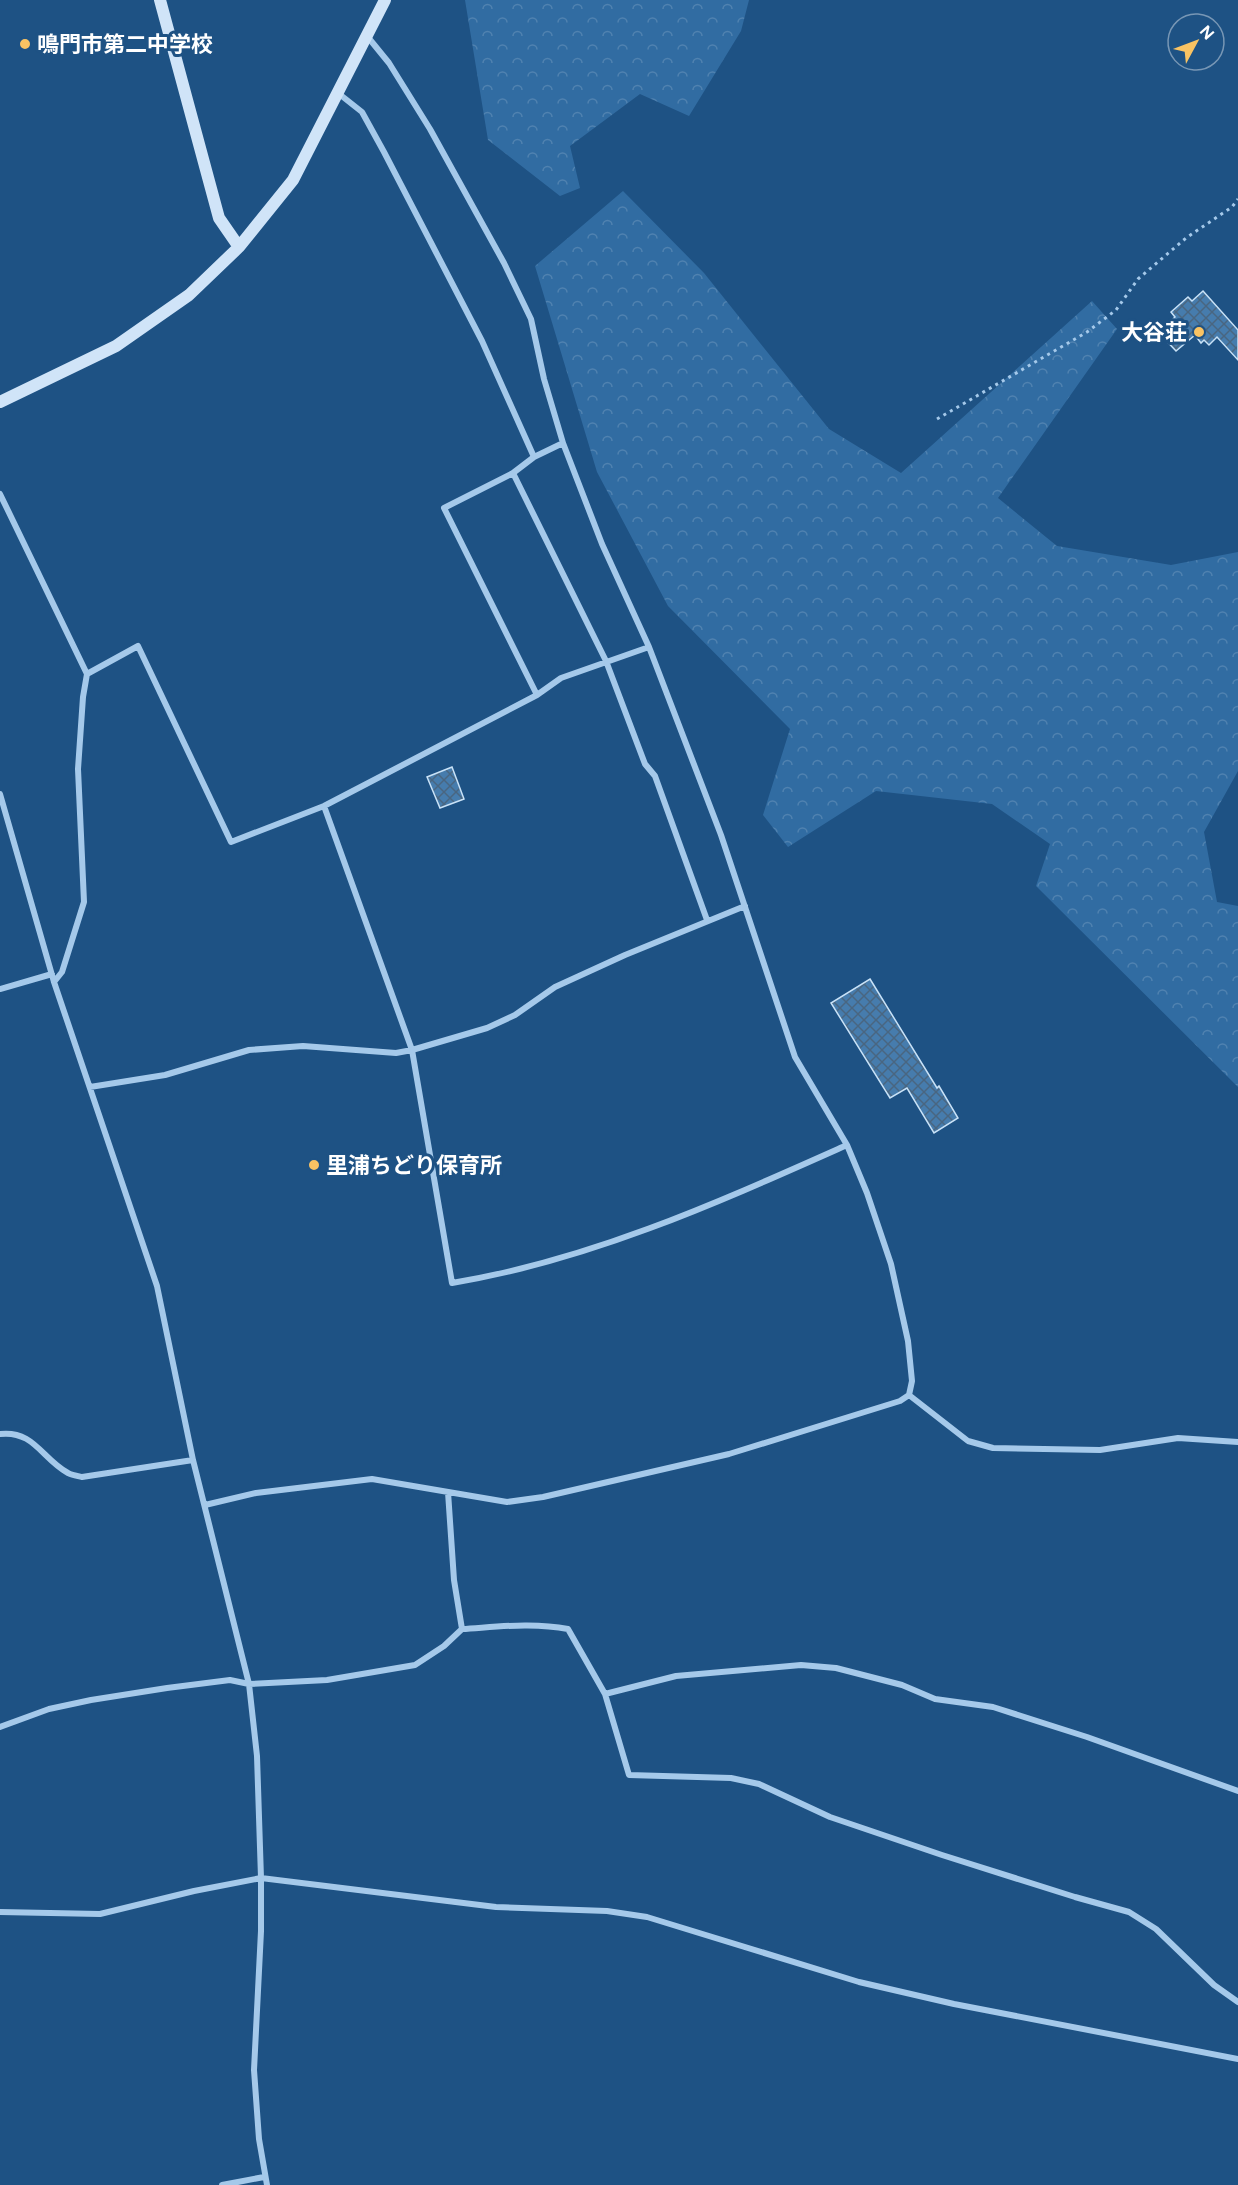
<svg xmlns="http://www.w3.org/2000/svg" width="1238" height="2185" viewBox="0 0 1238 2185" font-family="Figtree,'Noto Sans JP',sans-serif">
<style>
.forest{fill:url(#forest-crowns)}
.building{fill:url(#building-cross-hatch);stroke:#c9e2f7;stroke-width:1.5}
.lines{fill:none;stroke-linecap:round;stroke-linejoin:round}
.path{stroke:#a5c9ea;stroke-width:3;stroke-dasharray:3 4.5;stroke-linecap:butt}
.street{stroke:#a5c9ea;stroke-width:6}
.secondary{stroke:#d0e4f8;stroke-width:12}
.poi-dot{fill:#f9c363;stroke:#1e5284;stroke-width:2}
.labels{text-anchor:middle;stroke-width:6;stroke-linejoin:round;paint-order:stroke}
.poi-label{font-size:22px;font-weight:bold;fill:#fff;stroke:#1e5284;text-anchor:start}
</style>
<defs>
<pattern id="forest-crowns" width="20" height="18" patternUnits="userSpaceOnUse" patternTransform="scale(1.5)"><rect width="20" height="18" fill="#316ca2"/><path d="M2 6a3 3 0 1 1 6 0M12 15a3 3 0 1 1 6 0" fill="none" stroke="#5082b0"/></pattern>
<pattern id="building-cross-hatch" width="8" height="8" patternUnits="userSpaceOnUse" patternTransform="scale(1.5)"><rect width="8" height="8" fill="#467cad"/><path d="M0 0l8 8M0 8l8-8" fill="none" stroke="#496681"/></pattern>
</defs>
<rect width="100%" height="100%" fill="#1e5284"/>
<path class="forest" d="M 465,0 L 749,0 L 741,31 L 689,116 L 640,94 L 570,146 L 580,188 L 560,196 L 488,140 Z
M 623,191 L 704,273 L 829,429 L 901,473 L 1092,301 L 1117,329 L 998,498 L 1057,546 L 1171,565 L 1238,552 L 1238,771 L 1204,832 L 1217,902 L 1238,906 L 1238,1087 L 1036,886 L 1050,844 L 992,804 L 876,791 L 788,847 L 763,815 L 790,729 L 668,606 L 597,472 L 535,266 Z"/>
<path class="building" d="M 1203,291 L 1238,330 L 1238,360 L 1217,337 L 1209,345 L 1204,340 L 1201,343 L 1195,335 L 1176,351 L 1160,334 L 1160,332 L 1175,317 L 1171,312 L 1188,297 L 1192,301 Z
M 452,767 L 464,799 L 440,808 L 427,777 Z
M 870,979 L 937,1088 L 939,1086 L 958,1118 L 934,1133 L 907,1088 L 890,1098 L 831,1003 Z"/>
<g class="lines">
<path class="path" d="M 937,419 L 1087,332 L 1116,310 L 1138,279 L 1186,238 L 1232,207 L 1238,199"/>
<path class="street" d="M 338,93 L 362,112 L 384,152 L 482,341 L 534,457 L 563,443
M 534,457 L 513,473 L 606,661 L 645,764 L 655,776 L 707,920
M 513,473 L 444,508 L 537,695
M 0,494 L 87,674 L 83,697 L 78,769 L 84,902 L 62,972 L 54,982
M 87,674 L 138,646 L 231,842 L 324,806 L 537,695 L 561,678 L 649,647
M 0,794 L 54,982 L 157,1286 L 193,1460 L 249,1684 L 257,1756 L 261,1878 L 261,1931 L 254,2070 L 259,2139 L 267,2185
M 324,806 L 412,1050 L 452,1283 C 591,1260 719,1202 847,1145
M 0,989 L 52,974
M 90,1087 L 165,1075 L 249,1050 L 303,1046 L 396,1053 L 412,1050 L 487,1028 L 515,1015 L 555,987 L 625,955 L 745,906
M 909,1395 L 968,1441 L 993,1448 L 1100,1450 L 1178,1438 L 1238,1442
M 0,1434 C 34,1430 42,1459 68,1473 C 71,1475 77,1476 82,1477 L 193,1460
M 448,1492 L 454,1580 L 462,1629
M 205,1505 L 256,1493 L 372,1479 L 507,1502 L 543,1497 L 729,1454 L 900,1401 L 909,1395 L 912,1381 L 908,1341 L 891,1264 L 867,1193 L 847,1145 L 795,1057 L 721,835 L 649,647 L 602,544 L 563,443 L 544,379 L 531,319 L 504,263 L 430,129 L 389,63 L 367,36
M 605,1694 L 676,1676 L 801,1665 L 836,1668 L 902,1685 L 935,1699 L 993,1707 L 1087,1737 L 1238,1791
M 0,1727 L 49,1709 L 91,1700 L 167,1688 L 230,1680 L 249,1684 L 327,1680 L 415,1665 L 444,1646 L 462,1629 C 496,1627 533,1622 568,1629 L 605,1694 L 629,1775 L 731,1778 L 759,1784 L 830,1817 L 942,1855 L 1075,1897 L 1129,1912 L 1156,1929 L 1214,1985 L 1238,2002
M 0,1912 L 100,1914 L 194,1891 L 261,1878 L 496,1907 L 607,1911 L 647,1917 L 859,1982 L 954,2004 L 1238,2059
M 222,2185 L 264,2177"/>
<path class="secondary" d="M 160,0 L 219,218 L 239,247
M 0,402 L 116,346 L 189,295 L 239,247 L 293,180 L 385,0"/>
</g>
<g class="poi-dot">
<circle cx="25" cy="44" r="6"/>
<circle cx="1199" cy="332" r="6"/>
<circle cx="314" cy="1165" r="6"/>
</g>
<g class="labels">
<g class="poi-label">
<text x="37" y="52">鳴門市第二中学校</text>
<text x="1187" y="340" text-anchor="end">大谷荘</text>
<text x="326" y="1173">里浦ちどり保育所</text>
</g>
</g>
<g transform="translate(1196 42) rotate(49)"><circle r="28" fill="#1e5284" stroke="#7897b5" stroke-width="1.5"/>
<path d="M0-4.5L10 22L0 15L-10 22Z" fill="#f9c363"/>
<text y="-9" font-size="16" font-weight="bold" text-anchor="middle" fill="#ffffff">N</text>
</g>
</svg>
